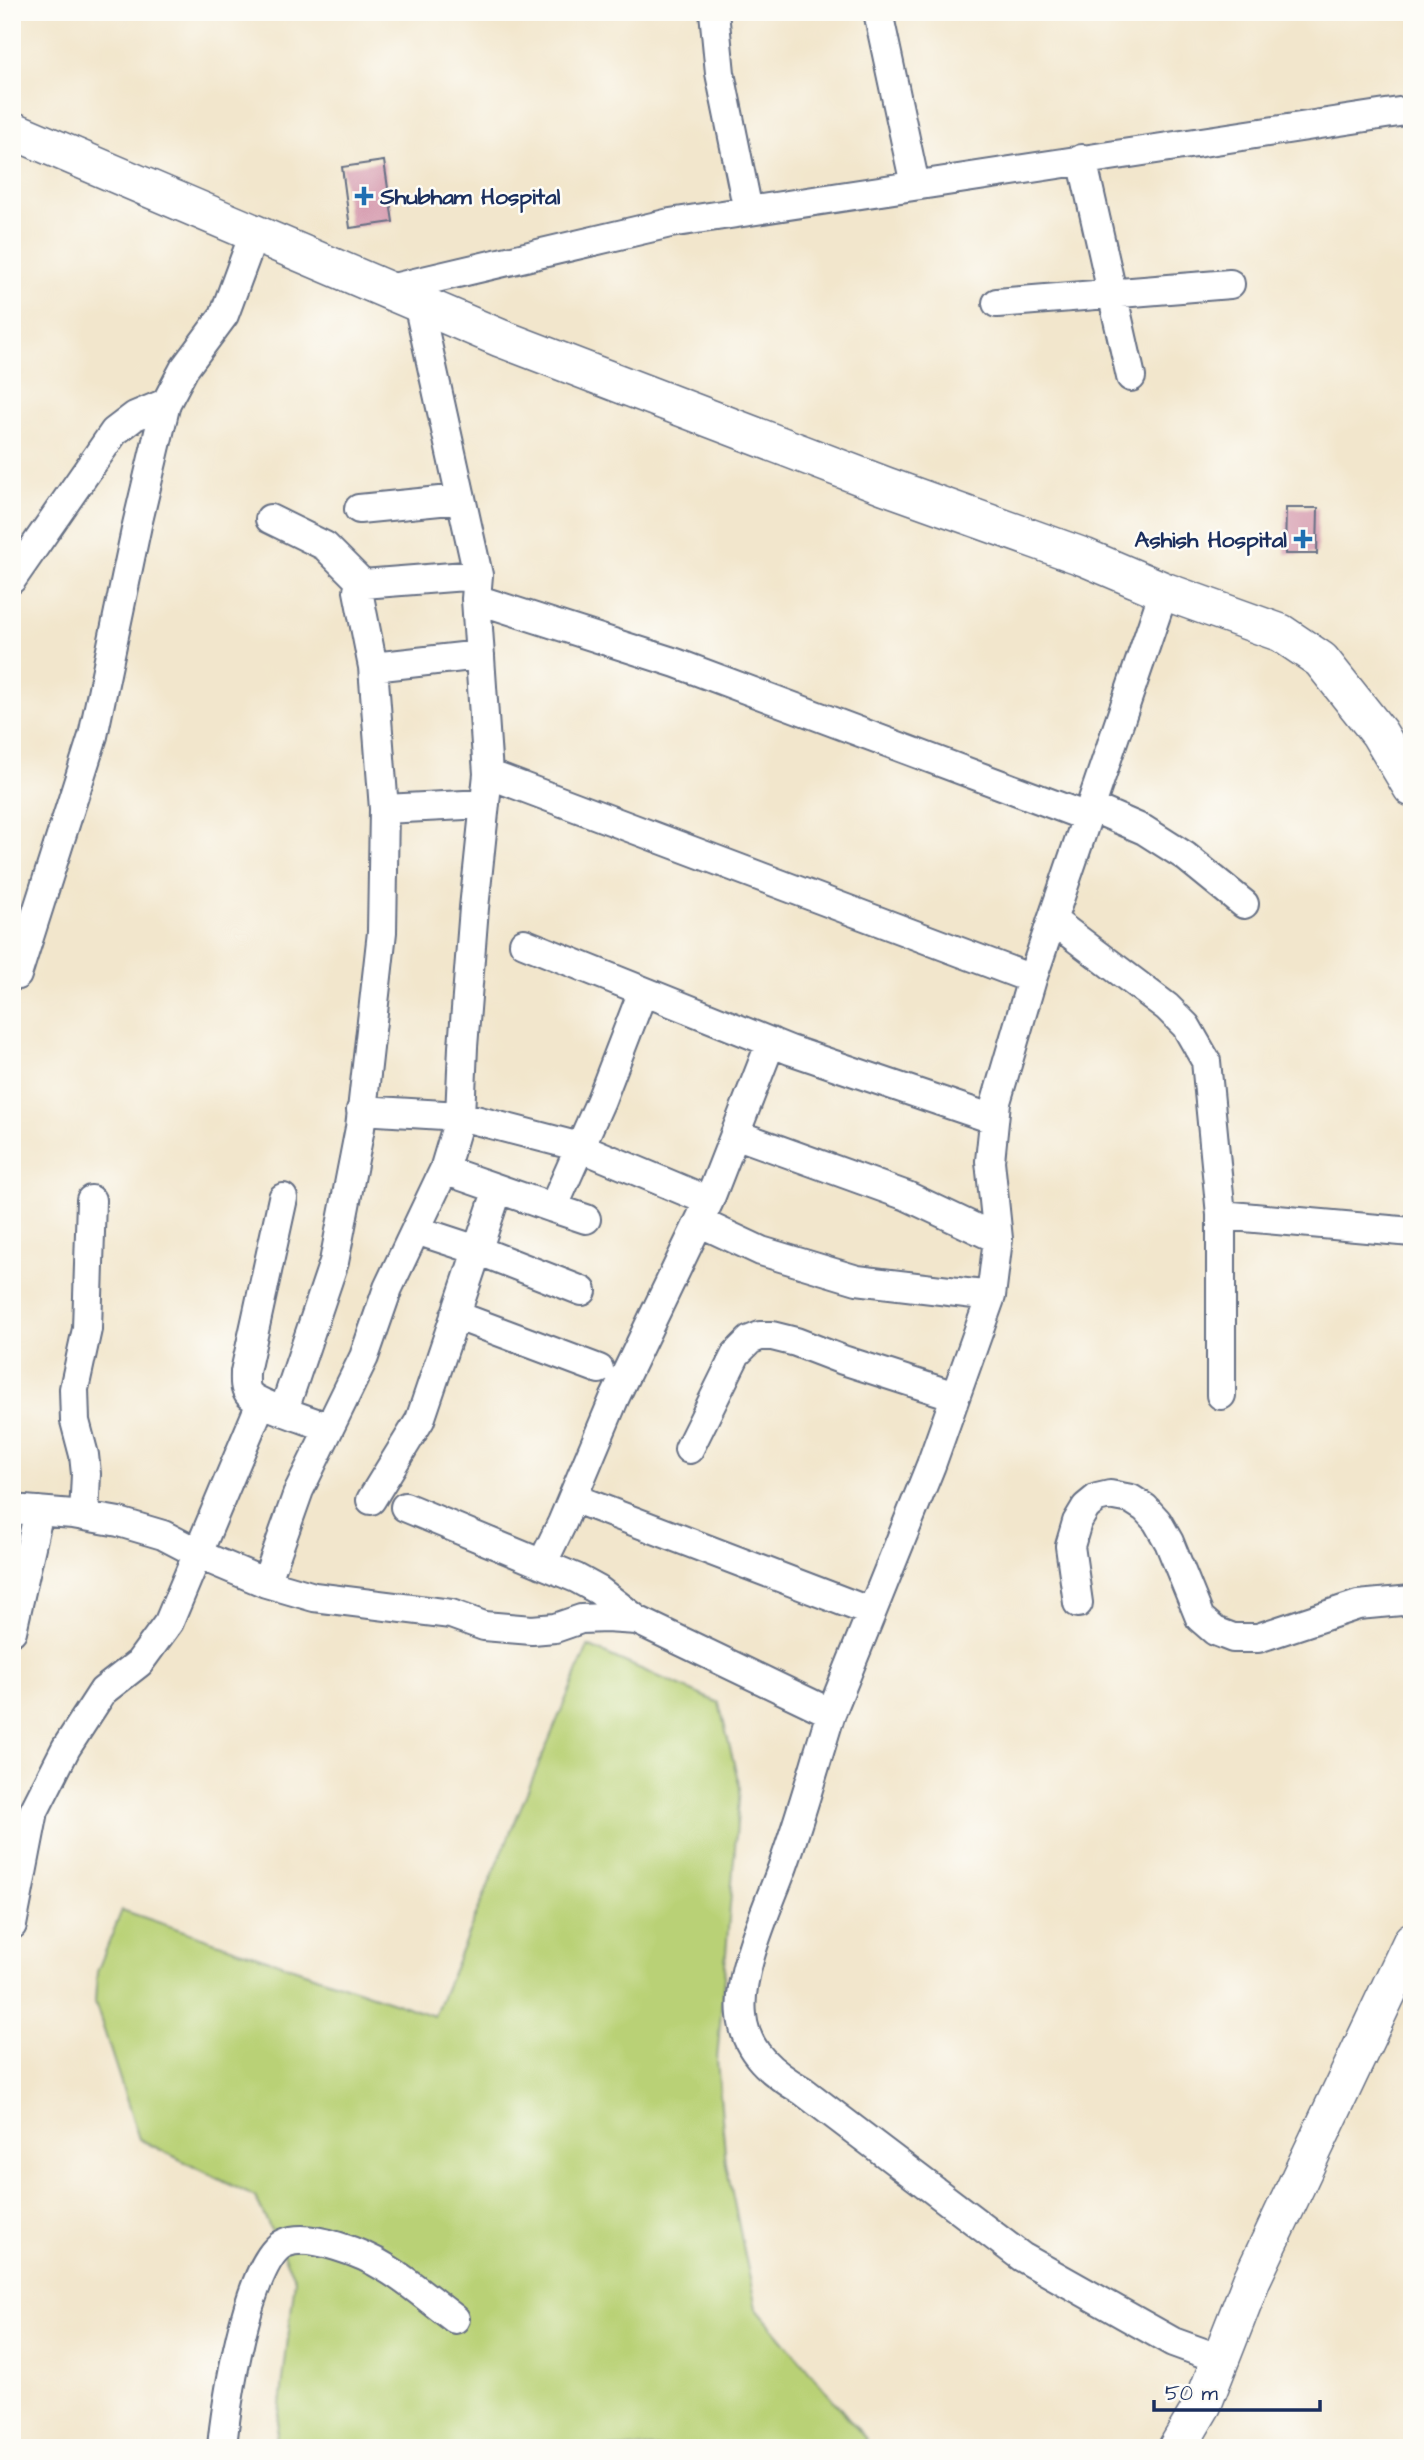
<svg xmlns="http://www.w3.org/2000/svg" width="1424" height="2460" viewBox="0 0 1424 2460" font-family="'Architects Daughter',sans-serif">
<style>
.green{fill:#b9d176;stroke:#6a806a;stroke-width:2}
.building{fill:#d69baf}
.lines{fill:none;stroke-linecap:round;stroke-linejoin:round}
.minor-casing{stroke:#666f84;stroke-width:32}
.major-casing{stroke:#666f84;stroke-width:40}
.minor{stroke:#fff;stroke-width:28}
.major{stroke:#fff;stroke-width:37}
.poi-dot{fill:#1f6fb2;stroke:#fdfcf7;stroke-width:2.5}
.labels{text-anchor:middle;stroke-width:5;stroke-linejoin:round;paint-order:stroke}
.poi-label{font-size:23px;font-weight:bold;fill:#1b2f5e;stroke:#fdfcf7;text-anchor:start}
</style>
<rect width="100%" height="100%" fill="#fdfcf7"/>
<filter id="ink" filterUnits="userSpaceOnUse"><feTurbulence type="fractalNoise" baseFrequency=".0143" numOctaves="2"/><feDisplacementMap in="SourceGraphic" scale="14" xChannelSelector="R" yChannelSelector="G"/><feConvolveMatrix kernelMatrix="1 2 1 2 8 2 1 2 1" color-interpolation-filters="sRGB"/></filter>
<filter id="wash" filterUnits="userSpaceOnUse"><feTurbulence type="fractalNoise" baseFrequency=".00686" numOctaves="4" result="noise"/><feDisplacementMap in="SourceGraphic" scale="28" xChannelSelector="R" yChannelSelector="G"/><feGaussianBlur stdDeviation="1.57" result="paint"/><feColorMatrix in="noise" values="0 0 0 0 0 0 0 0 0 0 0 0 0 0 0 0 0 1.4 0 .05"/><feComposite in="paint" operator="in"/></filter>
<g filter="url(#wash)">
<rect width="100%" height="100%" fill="#f2e6cc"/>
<path class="green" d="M 588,1646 L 719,1703 L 740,1788 L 717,2060 L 726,2164 L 756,2308 L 866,2439 L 862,2448 L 275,2448 L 295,2279 L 255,2197 L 139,2139 L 95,2002 L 97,1972 L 122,1910 L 434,2016 Z"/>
<g id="blocks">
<path class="building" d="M 384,161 L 393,222 L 350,228 L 342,167 Z
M 1286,508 L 1318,508 L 1317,554 L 1285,554 Z"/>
</g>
</g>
<g filter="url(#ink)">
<use href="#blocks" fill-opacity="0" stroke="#666f84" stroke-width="2"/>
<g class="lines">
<defs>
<path id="minor" d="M 714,12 L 720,73 L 748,211
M 878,12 L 915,185
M 1082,159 L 1131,377
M 385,290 L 670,223 L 1412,110
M 418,303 L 478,575 L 476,599 L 488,774
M 997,303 L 1230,284
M 359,509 L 460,499
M 270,519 L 325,546 L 363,584 L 358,591 L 373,667 L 384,809 L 382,932 L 360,1128 L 334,1262 L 284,1410
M 12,579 L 114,432 L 135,416 L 166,403
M 363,584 L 478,575
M 476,599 L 676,663 L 1087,817
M 373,667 L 480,655
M 1091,807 L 1144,830 L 1185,856 L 1244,904
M 384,809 L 485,804
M 1052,920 L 1167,1007 L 1186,1026 L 1206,1061 L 1221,1215 L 1221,1395
M 524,943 L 790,1050 L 993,1119
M 17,975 L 93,736 L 137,525 L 166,403 L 184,369 L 224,315 L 254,234
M 361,1110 L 460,1116 L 580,1147 L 709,1201
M 735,1134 L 907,1196 L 998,1239
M 444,1170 L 553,1208
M 283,1198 L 245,1372 C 245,1379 244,1387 248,1393 C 255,1404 313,1421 329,1428
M 1221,1215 L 1412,1232
M 586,1219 L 553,1208 L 601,1100 L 643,991
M 699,1222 L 761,1251 L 857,1280 L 991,1296
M 416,1230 L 477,1250 L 582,1291
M 455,1315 L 599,1369
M 689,1449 L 736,1354 L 750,1340 L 760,1336 L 772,1336 L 796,1342 L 843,1360 L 955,1396
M 573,1498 L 871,1612
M 371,1500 L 420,1420 L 498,1189
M 405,1507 L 576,1578 L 598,1590 L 637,1620
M 12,1509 L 73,1514 L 119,1522 L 163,1535 L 209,1559 L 266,1583 L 314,1597 L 451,1614 L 484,1626 L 532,1630 L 555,1628 L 581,1619 L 606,1618 L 637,1620 L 831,1713 L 931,1465 L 991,1296 L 998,1239 L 990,1161 L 996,1102 L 1032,979 L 1164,591
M 84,1516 L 86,1474 L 84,1455 L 75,1421 L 74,1389 L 87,1329 L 91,1200
M 542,1564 L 562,1523 L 614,1399 L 709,1201 L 771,1042
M 266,1583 L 299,1490 L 364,1357 L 388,1288 L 444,1170 L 460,1116 L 463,1047 L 474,908 L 488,774 L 1032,979
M 1078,1603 L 1070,1546 L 1077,1522 L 1086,1507 L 1097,1498 L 1110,1495 L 1131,1499 L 1145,1508 L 1157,1521 L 1169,1542 L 1200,1618 L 1215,1631 L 1233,1638 L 1258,1638 L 1358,1605 L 1412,1600
M 12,1631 L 39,1511
M 831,1713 C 815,1764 801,1816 783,1866 C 768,1907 737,1973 742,2015 C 745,2052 773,2074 803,2091 L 1022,2257 L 1173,2342 L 1220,2359
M 12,1925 L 34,1811 L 66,1748 L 103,1691 L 139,1663 L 169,1622 L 261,1403
M 222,2448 C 225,2409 248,2258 285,2243 C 310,2232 364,2254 386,2268 C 410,2282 432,2302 455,2319"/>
<path id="major" d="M 12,130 L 500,338 L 886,486 L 1084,557 L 1164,591 L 1281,633 L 1321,660 L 1379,733 L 1412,788
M 1177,2448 L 1203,2404 L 1252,2279 L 1412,1941"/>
</defs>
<use href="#minor" class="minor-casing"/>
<use href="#major" class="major-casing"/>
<use href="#minor" class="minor"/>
<use href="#major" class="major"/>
</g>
</g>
<g class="poi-dot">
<path d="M360.5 185.5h7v7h7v7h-7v7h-7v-7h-7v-7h7z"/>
<path d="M1299.5 528.5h7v7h7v7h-7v7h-7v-7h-7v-7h7z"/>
</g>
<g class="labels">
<g class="poi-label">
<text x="380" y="204">Shubham Hospital</text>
<text x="1287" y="547" text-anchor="end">Ashish Hospital</text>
</g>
</g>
<rect width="1424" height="2460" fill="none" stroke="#fdfcf7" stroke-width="42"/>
<path d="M1154 2400v10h166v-10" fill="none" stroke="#1b2f5e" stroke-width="3.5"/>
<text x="1165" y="2400" font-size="21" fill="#1b2f5e" stroke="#fdfcf7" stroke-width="5" paint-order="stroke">50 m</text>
</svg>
